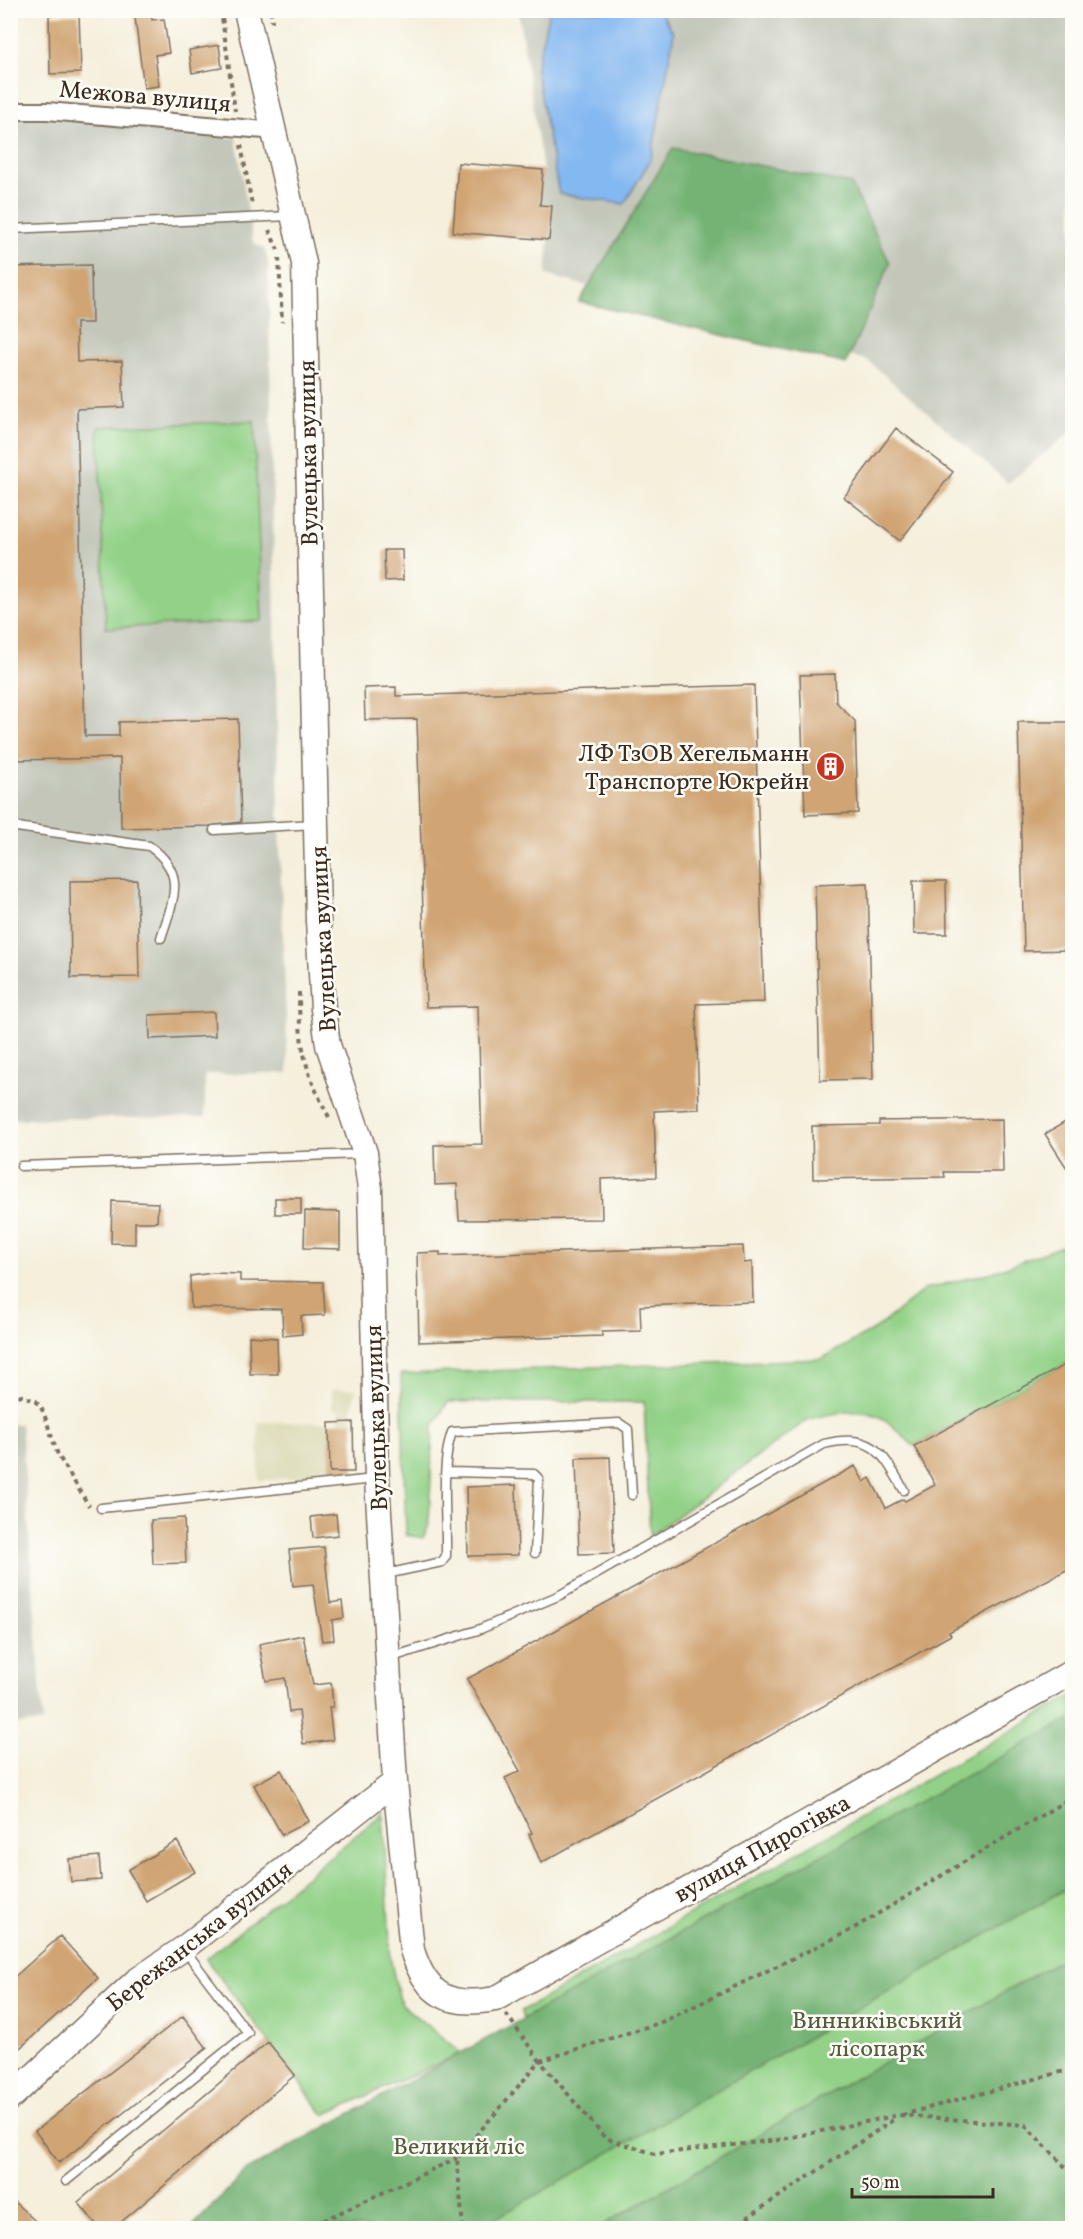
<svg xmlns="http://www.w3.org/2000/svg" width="1083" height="2239" viewBox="0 0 1083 2239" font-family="Vollkorn,serif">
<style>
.built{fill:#dfddbb}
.industrial{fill:#c3c6b9}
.green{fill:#92d187;stroke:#667e52;stroke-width:1.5}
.forest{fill:#75b374;stroke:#586e49;stroke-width:1.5}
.water{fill:#84b8f1;stroke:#607188;stroke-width:1.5}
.building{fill:#d0a473}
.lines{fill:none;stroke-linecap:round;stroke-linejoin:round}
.lane-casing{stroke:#7c6f60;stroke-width:11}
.street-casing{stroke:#7c6f60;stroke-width:20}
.secondary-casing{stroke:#7c6f60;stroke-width:27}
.path{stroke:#7c6f60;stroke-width:4;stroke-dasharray:4.5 4.5;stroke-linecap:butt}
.lane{stroke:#fff;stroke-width:8}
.street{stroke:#fff;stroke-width:16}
.secondary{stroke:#fff;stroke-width:24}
.labels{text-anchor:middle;stroke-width:5;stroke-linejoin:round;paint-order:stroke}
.street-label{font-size:24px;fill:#3b2a1e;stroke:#fdfcf7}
.poi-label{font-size:24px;fill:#3b2a1e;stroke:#fdfcf7;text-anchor:end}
.park-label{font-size:24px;fill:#555c3e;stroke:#fdfcf7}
</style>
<rect width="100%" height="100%" fill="#fdfcf7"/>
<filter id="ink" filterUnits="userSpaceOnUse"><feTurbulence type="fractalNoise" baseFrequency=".0167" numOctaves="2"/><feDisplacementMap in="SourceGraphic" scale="12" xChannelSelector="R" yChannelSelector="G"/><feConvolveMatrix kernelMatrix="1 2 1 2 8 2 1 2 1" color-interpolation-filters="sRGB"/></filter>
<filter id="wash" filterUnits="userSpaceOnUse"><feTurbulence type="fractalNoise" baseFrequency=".008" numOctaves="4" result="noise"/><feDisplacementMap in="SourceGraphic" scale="24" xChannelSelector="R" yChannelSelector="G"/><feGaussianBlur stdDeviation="1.35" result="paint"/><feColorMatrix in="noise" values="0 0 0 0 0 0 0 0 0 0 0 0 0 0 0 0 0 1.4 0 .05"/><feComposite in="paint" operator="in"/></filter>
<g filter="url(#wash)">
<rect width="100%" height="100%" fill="#f5efdc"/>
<path class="built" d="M 332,1389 L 356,1389 L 352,1409 L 354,1472 L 259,1481 L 258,1422 L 339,1423 L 339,1410 L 332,1410 Z"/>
<path class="industrial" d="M 518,10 L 1072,11 L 1072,431 L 1008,483 L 867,360 L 546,275 L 552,206 L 540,205 L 543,170 Z
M 56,118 L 236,138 L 253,242 L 264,249 L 268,261 L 279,826 L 288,1073 L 205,1074 L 205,1117 L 11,1119 L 10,119 Z
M 21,1424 L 43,1722 L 11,1725 L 10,1425 Z"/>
<path class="green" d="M 254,421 L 262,621 L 106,628 L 98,427 Z
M 1072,1242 L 1072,1361 L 914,1446 C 904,1437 896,1428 885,1420 C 864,1405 829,1414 807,1420 L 650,1536 L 644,1402 L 448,1402 L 433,1426 L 429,1525 L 423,1538 L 406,1535 L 401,1374 L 821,1359 L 875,1329 L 925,1289 L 993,1272 Z
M 1072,1696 L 1072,2228 L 279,2228 L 534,2065 L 521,2011 Z
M 383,1813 L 391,1963 L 401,2004 L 461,2053 L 324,2115 L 206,1959 Z"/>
<path class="forest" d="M 673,148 L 851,184 L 890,263 L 846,364 L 579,302 Z
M 1072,1718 L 1072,1885 L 479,2228 L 191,2228 L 247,2170 Z
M 1072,1953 L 1072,2228 L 598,2228 Z"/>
<path class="water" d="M 549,11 L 660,11 L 674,33 L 651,159 L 624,204 L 559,194 L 536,69 Z"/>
<g id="blocks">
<path class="building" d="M 134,10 L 151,10 L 152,20 L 164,19 L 169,53 L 155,55 L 159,86 L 144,88 Z
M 79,14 L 81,73 L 50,74 L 49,15 Z
M 219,45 L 222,68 L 192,73 L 189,50 Z
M 458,163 L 543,170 L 540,205 L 552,206 L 549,240 L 453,232 Z
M 91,265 L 92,323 L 76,323 L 77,362 L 122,361 L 124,407 L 77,409 L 85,736 L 119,736 L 119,722 L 238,719 L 241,822 L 209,826 L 121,828 L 120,758 L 13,760 L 10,704 L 10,267 Z
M 896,428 L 953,472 L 900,541 L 844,497 Z
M 384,550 L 402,550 L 403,580 L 385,581 Z
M 835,674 L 836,702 L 855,721 L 858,813 L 805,815 L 800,675 Z
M 754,685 L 764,1002 L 696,1004 L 699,1109 L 654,1111 L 656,1177 L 601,1179 L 602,1219 L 459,1220 L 457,1184 L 435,1185 L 434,1145 L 482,1144 L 478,1006 L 426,1007 L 417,719 L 365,720 L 364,688 L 396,687 L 396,696 Z
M 1018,722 L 1072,722 L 1072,950 L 1024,951 Z
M 137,880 L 139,977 L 71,978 L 70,881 Z
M 913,881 L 946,881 L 947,934 L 914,934 Z
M 868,883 L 873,1079 L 820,1080 L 815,885 Z
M 214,1012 L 215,1036 L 150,1039 L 149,1015 Z
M 1072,1118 L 1072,1176 L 1045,1134 Z
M 1002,1119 L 1003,1172 L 944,1172 L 945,1177 L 813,1179 L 812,1126 L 879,1125 L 879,1121 Z
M 275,1198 L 301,1198 L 301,1214 L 275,1214 Z
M 112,1201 L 158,1203 L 157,1222 L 135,1222 L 135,1244 L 111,1243 Z
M 305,1211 L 340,1212 L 340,1249 L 304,1248 Z
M 743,1246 L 744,1263 L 752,1262 L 753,1302 L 640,1306 L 641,1331 L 602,1332 L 602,1336 L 419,1342 L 417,1253 L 440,1252 L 440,1256 Z
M 213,1273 L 240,1274 L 240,1281 L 323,1282 L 325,1315 L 301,1316 L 302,1334 L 283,1336 L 282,1309 L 191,1308 L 190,1276 Z
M 249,1336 L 277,1338 L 278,1374 L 250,1374 Z
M 1072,1361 L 1072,1567 L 949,1632 L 951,1635 L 541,1863 L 529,1834 L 532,1833 L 505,1778 L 520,1771 L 467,1679 L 855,1466 L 864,1482 L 870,1478 L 886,1508 L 903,1499 L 905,1501 L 935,1485 L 914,1446 Z
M 353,1422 L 354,1472 L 330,1472 L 329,1423 Z
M 610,1457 L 614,1553 L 579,1554 L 576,1458 Z
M 516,1485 L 518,1555 L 468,1556 L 466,1487 Z
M 336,1514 L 338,1535 L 313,1538 L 311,1517 Z
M 184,1518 L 186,1563 L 153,1564 L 151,1520 Z
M 324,1547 L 330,1603 L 342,1601 L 344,1618 L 332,1620 L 334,1640 L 322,1641 L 313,1584 L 293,1586 L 289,1550 Z
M 303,1635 L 313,1685 L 331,1683 L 333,1707 L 329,1707 L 333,1740 L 303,1744 L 299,1711 L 289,1712 L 285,1678 L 266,1681 L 259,1644 Z
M 281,1770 L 309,1821 L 282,1835 L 254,1785 Z
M 177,1841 L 195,1872 L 146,1901 L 128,1870 Z
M 99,1856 L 101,1880 L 71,1882 L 69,1859 Z
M 60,1936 L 98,1978 L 10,2057 L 10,1981 Z
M 183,2016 L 207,2048 L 59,2163 L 35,2131 Z
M 268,2042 L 295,2075 L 113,2229 L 100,2229 L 78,2202 Z
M 10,2198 L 44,2229 L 10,2229 Z"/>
</g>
</g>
<g filter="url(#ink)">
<use href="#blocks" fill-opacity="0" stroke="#7c6f60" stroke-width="1.5"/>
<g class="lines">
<defs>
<path id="lane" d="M 10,229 L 290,216
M 10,826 L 149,846 C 188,873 173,900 161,938
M 214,830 L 314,824
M 21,1166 L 362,1154
M 447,1472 L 534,1474 L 539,1479 L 535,1553
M 101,1508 L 374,1479
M 386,1574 L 442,1562 L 446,1556 C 447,1519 440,1466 452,1432 L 619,1423 L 628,1429 L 632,1495
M 389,1658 L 478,1630 L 560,1595 L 824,1444 C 872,1432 882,1452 904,1490
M 66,2181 L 248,2033 L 184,1949"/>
<path id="street" d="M 10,111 L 47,111 L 276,131"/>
<path id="secondary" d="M 246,10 L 304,263 L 318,920 L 323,1009 L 328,1045 L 365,1153 L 370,1189 L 377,1479 L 395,1782 L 412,1950 C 426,1995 448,2008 495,1999 L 1072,1672
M 10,2098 L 136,1981 L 184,1948 L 395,1782"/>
</defs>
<use href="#lane" class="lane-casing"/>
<use href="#street" class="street-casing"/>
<use href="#secondary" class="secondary-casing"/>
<path class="path" d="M 221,10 L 235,111
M 271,10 L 272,22
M 241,145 L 252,205
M 269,230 L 278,250
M 279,258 L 282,322
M 299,992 C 299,1044 304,1071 329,1117
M 10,1392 L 36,1401 L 43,1411 L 58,1455 L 89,1506
M 506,2014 L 540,2061 L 605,2138 L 655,2154 L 778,2140 L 899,2115 L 1025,2125 L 1072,2174
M 902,2115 L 1072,2069
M 307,2228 L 457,2158
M 463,2228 L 457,2158 L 540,2061 L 662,2022 L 851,1930 L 1072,1797
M 732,2228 L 896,2118"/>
<use href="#lane" class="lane"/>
<use href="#street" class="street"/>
<use href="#secondary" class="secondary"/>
</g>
</g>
<defs>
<symbol id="building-disc" viewBox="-11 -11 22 22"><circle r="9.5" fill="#c8321e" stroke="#fdfcf7"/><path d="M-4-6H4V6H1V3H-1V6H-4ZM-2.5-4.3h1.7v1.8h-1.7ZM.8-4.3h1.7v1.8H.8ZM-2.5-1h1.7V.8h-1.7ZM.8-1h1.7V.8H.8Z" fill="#fff"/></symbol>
</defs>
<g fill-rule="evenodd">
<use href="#building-disc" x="814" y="750" width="33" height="33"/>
</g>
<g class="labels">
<g class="street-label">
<text transform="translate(145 96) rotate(5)" y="8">Межова вулиця</text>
<text transform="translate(308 453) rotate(-91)" y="8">Вулецька вулиця</text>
<text transform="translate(323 939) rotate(-93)" y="8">Вулецька вулиця</text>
<text transform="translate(376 1418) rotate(-92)" y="8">Вулецька вулиця</text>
<text transform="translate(762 1848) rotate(-29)" y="8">вулиця Пирогівка</text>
<text transform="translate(199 1936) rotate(-38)" y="8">Бережанська вулиця</text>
</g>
<g class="poi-label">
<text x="809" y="761">ЛФ ТзОВ Хегельманн<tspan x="809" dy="28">Транспорте Юкрейн</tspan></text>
</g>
<g class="park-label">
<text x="877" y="2028">Винниківський<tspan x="877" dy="28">лісопарк</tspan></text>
<text x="459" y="2154">Великий ліс</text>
</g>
</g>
<rect width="1083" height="2239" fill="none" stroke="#fdfcf7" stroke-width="36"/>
<path d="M852 2188v9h141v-9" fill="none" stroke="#3b2a1e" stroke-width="3"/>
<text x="861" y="2188" font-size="18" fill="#3b2a1e" stroke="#fdfcf7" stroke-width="4.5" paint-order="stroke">50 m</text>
</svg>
